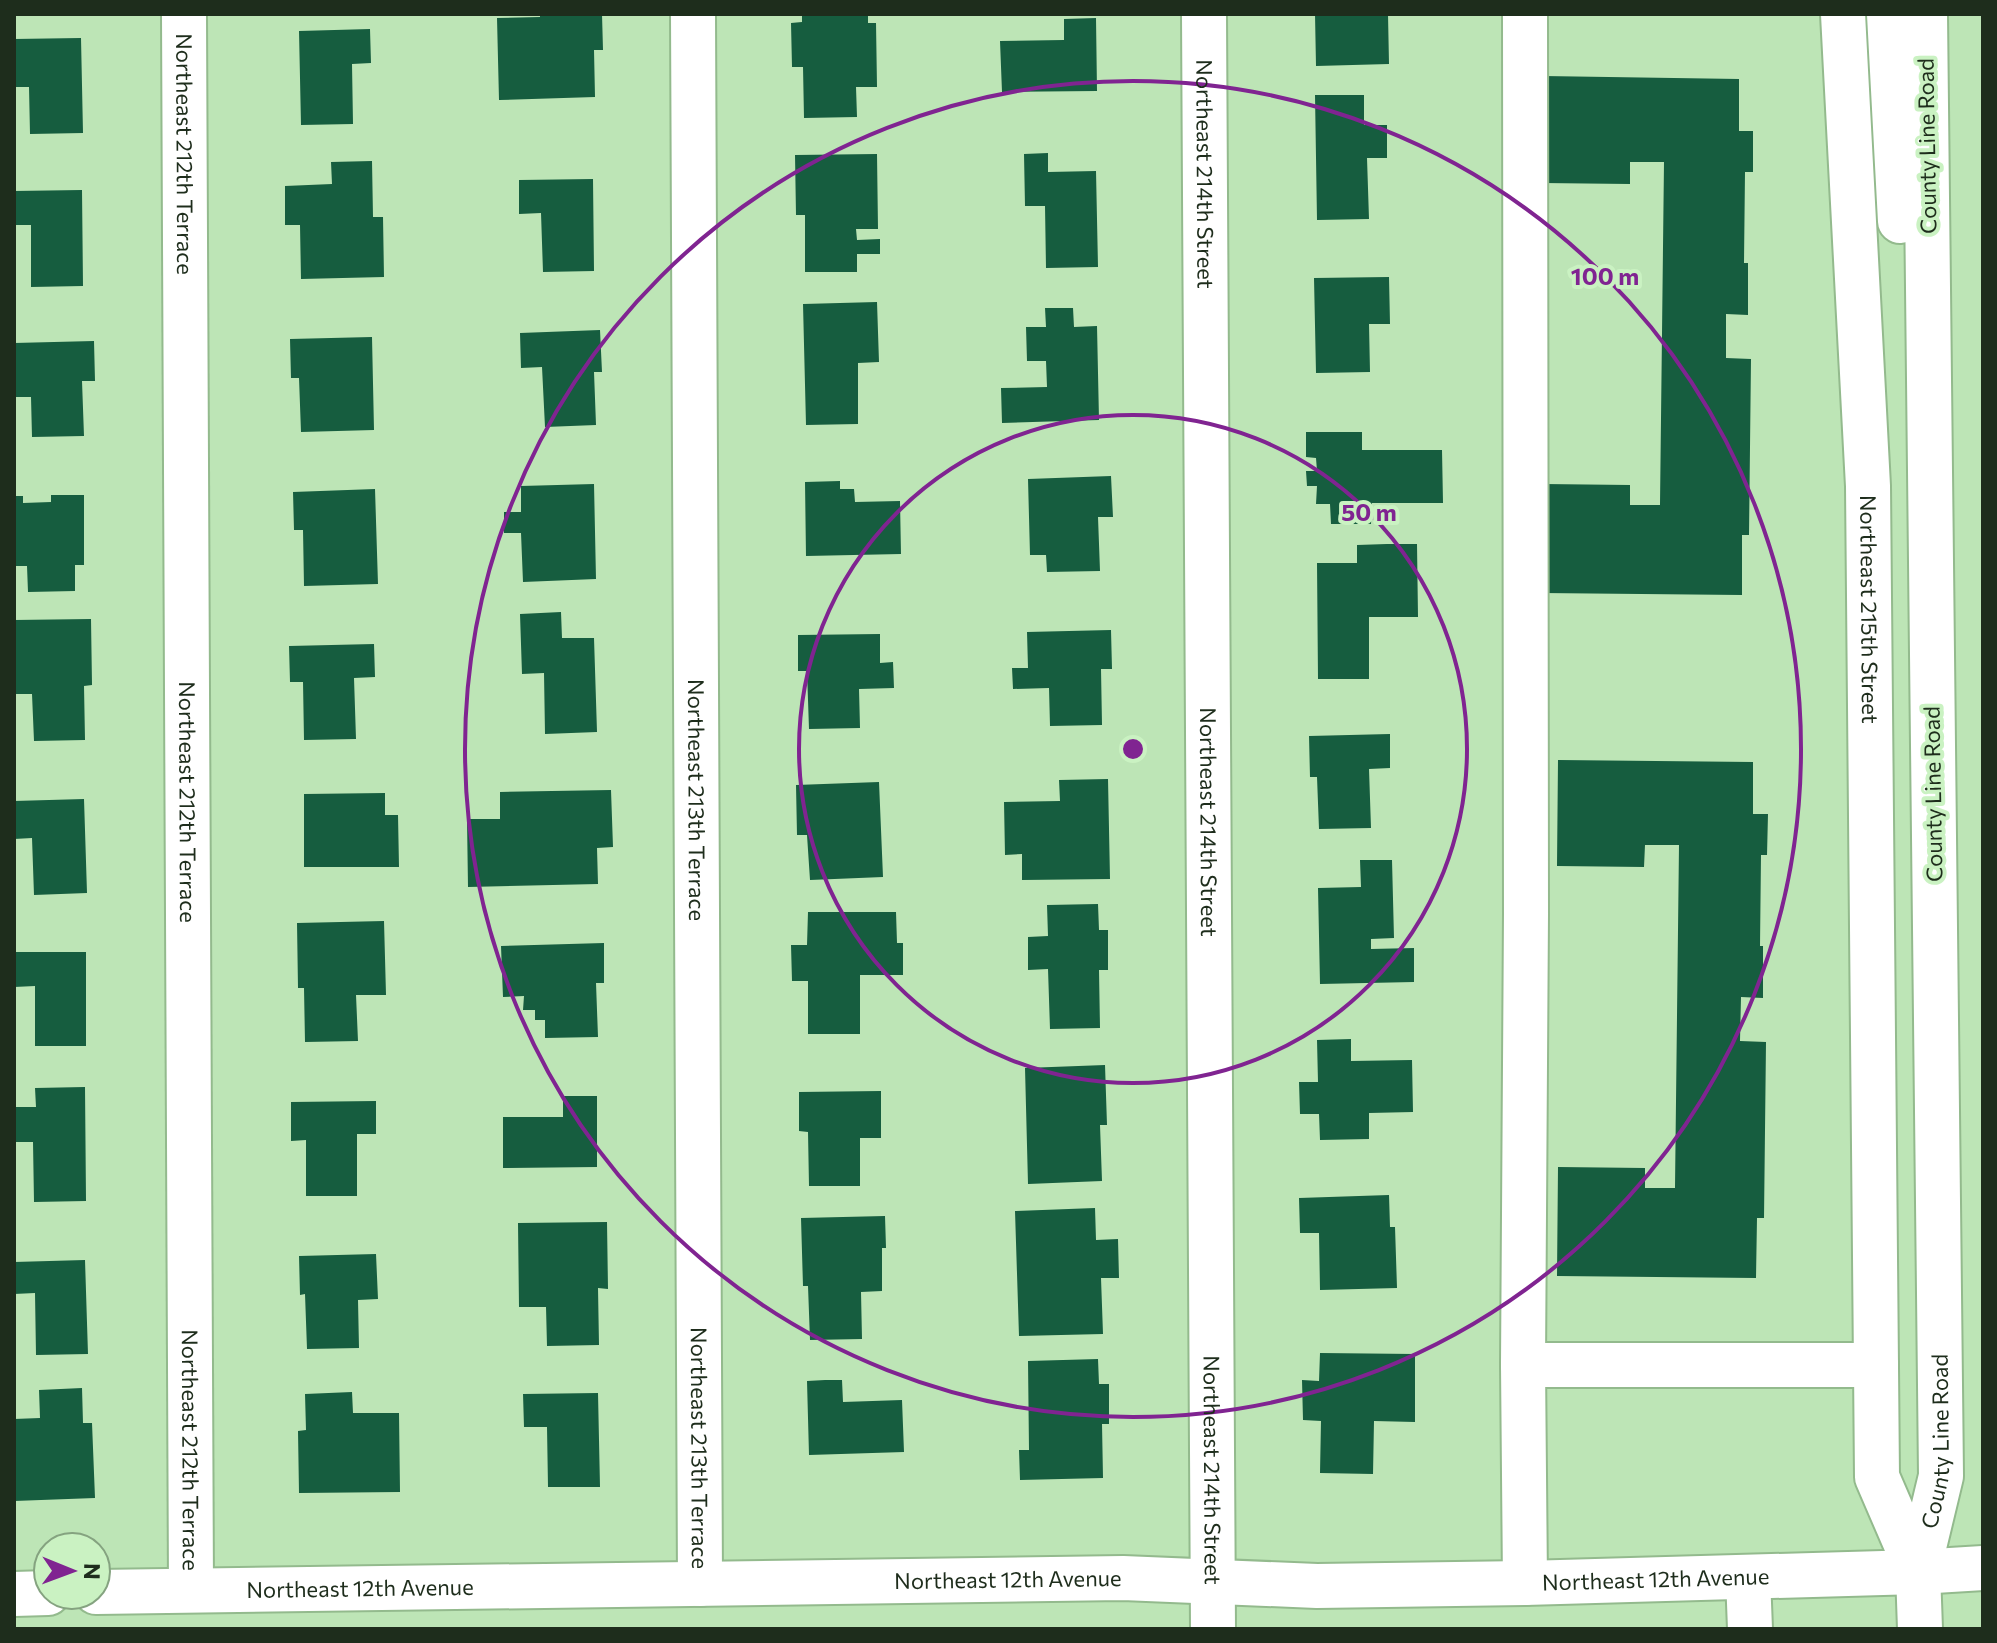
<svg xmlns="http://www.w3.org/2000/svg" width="1997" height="1643" viewBox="0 0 1997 1643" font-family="Commissioner,sans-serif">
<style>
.building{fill:#165d3f}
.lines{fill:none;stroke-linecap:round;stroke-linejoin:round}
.minor-casing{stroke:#93ba8d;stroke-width:48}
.minor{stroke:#fff;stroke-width:44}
.ring{fill:none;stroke:#802491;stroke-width:4}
.labels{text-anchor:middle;stroke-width:8;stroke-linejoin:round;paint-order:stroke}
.street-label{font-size:22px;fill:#1e2d1c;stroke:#caf2c2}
.centre{fill:#802491;stroke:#caf2c2;stroke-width:4}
.ring-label{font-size:24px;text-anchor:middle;font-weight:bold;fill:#802491;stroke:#caf2c2;stroke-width:8;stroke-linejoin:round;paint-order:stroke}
</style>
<rect width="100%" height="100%" fill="#bde5b6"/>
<path class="building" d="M 540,14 L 602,14 L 603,50 L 594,50 L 595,97 L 499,100 L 497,18 L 540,17 Z
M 802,14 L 868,14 L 868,23 L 876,23 L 877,87 L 856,87 L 857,117 L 804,118 L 803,67 L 792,67 L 791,23 L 802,22 Z
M 1315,14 L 1388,14 L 1389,64 L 1316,66 Z
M 1096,18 L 1097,91 L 1002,92 L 1000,41 L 1064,40 L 1064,19 Z
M 370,29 L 371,63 L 352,64 L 353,124 L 301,125 L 299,31 Z
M 81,38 L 83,133 L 30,134 L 29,87 L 14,87 L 14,39 Z
M 1543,76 L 1739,79 L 1739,131 L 1753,131 L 1753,172 L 1745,172 L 1744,263 L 1748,263 L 1748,315 L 1726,314 L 1726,358 L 1751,359 L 1749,535 L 1742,535 L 1742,595 L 1541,593 L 1543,484 L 1630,485 L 1630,505 L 1660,505 L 1664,162 L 1630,162 L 1630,184 L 1542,183 Z
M 1315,95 L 1364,95 L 1364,125 L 1387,125 L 1387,158 L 1367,158 L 1369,219 L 1317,220 Z
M 1048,153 L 1048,172 L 1096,171 L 1098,267 L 1046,268 L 1045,206 L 1025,206 L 1024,154 Z
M 877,154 L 878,229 L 856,229 L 857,240 L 880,239 L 880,254 L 857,254 L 857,272 L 805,272 L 805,215 L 796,215 L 795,155 Z
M 372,161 L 373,217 L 383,217 L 384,277 L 301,279 L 300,225 L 285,225 L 285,186 L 332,184 L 331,162 Z
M 593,179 L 594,271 L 543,272 L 541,213 L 519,214 L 519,180 Z
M 82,190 L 83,286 L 31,287 L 31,225 L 14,225 L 14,191 Z
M 1389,277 L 1390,324 L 1369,324 L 1370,372 L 1316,373 L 1314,278 Z
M 877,302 L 879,362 L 858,363 L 858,424 L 806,425 L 803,304 Z
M 1045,308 L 1073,308 L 1074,327 L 1097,326 L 1099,420 L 1002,423 L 1001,388 L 1047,387 L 1046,361 L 1027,361 L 1026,327 L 1046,327 Z
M 600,330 L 602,372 L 594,372 L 596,425 L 545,427 L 542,367 L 521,368 L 520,333 Z
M 372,337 L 374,430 L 301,432 L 299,378 L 291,378 L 290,339 Z
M 94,341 L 95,381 L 82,381 L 84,436 L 32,437 L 31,397 L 14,397 L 14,343 Z
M 1306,432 L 1362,432 L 1362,450 L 1442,450 L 1443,503 L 1372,503 L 1371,524 L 1331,524 L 1330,504 L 1316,504 L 1317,486 L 1307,486 L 1306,471 L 1317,471 L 1316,458 L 1306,457 Z
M 1111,476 L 1113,517 L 1098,517 L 1100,571 L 1047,572 L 1046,555 L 1030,555 L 1028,479 Z
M 840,481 L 840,489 L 854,489 L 855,502 L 900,501 L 901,554 L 806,556 L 805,482 Z
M 594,484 L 596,579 L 523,582 L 521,533 L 504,533 L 504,512 L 521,512 L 521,486 Z
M 375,489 L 378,584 L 304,586 L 303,530 L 294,530 L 293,492 Z
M 51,495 L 84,495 L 84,565 L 75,565 L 75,591 L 28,592 L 27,566 L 14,566 L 14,496 L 23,496 L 23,503 L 51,502 Z
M 1387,544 L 1417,544 L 1418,617 L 1369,617 L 1369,679 L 1318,679 L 1317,563 L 1357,563 L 1357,545 Z
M 561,612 L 562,638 L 594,638 L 597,732 L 545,734 L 544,673 L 522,674 L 520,614 Z
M 91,619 L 92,685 L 84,686 L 85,740 L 34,741 L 32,694 L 14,694 L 14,620 Z
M 1111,630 L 1112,669 L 1101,669 L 1102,725 L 1050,726 L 1049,688 L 1013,689 L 1012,668 L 1028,668 L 1027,632 Z
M 880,634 L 880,663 L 893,662 L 894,688 L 859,689 L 860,728 L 809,729 L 807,671 L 798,671 L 798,635 Z
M 374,644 L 375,677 L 354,678 L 356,739 L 304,740 L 303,682 L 290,682 L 289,646 Z
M 1390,734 L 1390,768 L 1369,769 L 1371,828 L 1319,829 L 1317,777 L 1310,777 L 1309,736 Z
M 1558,760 L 1753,762 L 1753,814 L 1768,814 L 1767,855 L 1761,855 L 1760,946 L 1763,946 L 1763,998 L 1741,997 L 1740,1041 L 1766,1042 L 1764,1218 L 1757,1218 L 1756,1278 L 1557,1276 L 1558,1167 L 1645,1168 L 1645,1188 L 1675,1188 L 1679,845 L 1645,845 L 1644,867 L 1557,866 Z
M 1108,779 L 1110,879 L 1022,880 L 1022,854 L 1005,855 L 1004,802 L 1060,801 L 1059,780 Z
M 879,782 L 883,877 L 810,880 L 807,835 L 797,835 L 796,785 Z
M 611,790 L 613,847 L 597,848 L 598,884 L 468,887 L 467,819 L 500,819 L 500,792 Z
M 385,793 L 385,815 L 398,815 L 399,867 L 304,867 L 304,794 Z
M 84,799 L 87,893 L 34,895 L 32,838 L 14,839 L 14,801 Z
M 1360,860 L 1392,860 L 1394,938 L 1371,939 L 1371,949 L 1414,948 L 1414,982 L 1320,984 L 1318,888 L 1361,887 Z
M 1098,904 L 1099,930 L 1108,930 L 1108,970 L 1099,970 L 1100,1028 L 1050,1029 L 1048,969 L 1028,970 L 1028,937 L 1048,936 L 1047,905 Z
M 808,912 L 896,912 L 897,943 L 903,943 L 903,975 L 860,975 L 860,1034 L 808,1034 L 808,981 L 792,981 L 791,945 L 807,945 Z
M 384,921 L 386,995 L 356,995 L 358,1041 L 305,1042 L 304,988 L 298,988 L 297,923 Z
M 604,943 L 604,983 L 596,983 L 598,1037 L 545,1038 L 545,1020 L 535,1020 L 535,1010 L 523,1010 L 524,996 L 503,997 L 501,946 Z
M 14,952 L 86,952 L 86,1046 L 35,1046 L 35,986 L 14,987 Z
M 1351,1039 L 1351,1061 L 1412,1060 L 1413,1112 L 1369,1113 L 1369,1139 L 1320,1140 L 1319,1114 L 1300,1114 L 1299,1082 L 1318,1082 L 1317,1040 Z
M 1105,1065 L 1107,1125 L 1100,1125 L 1102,1181 L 1028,1184 L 1025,1068 Z
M 85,1087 L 86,1201 L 34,1202 L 33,1142 L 14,1142 L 14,1107 L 36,1107 L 35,1088 Z
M 881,1091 L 881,1138 L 860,1138 L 860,1186 L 809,1186 L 808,1132 L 799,1131 L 799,1092 Z
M 563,1096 L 597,1096 L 597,1167 L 503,1168 L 503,1117 L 563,1117 Z
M 376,1101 L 376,1134 L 357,1134 L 357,1196 L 306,1196 L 306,1140 L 291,1141 L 291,1102 Z
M 1389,1195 L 1390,1227 L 1395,1227 L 1397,1288 L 1320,1290 L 1319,1233 L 1300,1233 L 1299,1198 Z
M 1095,1208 L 1096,1240 L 1118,1239 L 1119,1278 L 1101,1278 L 1103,1334 L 1019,1336 L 1015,1211 Z
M 885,1216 L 886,1248 L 882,1248 L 882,1291 L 861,1292 L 862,1339 L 810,1340 L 808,1286 L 803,1286 L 801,1218 Z
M 607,1222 L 608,1289 L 598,1288 L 599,1345 L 547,1346 L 546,1307 L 519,1307 L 518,1223 Z
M 376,1254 L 378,1299 L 358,1300 L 359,1348 L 307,1349 L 305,1294 L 300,1295 L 299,1256 Z
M 85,1260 L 88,1354 L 36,1355 L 35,1293 L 14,1294 L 14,1262 Z
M 1320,1353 L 1415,1354 L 1415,1422 L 1374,1421 L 1373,1474 L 1320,1473 L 1321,1421 L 1303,1420 L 1302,1380 L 1319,1381 Z
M 1098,1359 L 1099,1384 L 1109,1384 L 1109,1424 L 1102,1424 L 1103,1478 L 1020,1480 L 1019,1450 L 1029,1450 L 1028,1361 Z
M 825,1380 L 842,1380 L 843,1402 L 902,1400 L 904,1452 L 809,1455 L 807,1381 Z
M 82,1388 L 83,1423 L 92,1423 L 95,1498 L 14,1501 L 14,1419 L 40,1418 L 39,1390 Z
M 352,1392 L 353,1413 L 399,1413 L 400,1492 L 299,1493 L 298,1431 L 306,1430 L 305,1394 Z
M 598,1393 L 600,1487 L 548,1487 L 547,1427 L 524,1427 L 523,1394 Z"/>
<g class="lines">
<defs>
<g id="minor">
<path id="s1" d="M 184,14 L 191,1590"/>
<path id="s2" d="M 693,14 L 700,1584"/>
<path id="s3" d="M 1204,14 L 1213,1629"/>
<path id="s4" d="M 1843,14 L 1868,486 L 1877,1477 L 1918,1572"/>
<path d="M 1889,14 L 1900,221"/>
<path d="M 1523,1365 L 1876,1365"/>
<path d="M 1748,1577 L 1750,1629"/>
<path d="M 1525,1583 L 1523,1365 L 1526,913 L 1525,14"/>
<path id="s5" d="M 96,1592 L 1123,1578 L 1317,1586 L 1525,1583 L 1918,1572 L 1983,1568"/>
<path d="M 14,1594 L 48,1593"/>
<path id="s6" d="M 1920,1629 L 1918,1572 L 1941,1476 L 1925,14"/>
</g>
</defs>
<use href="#minor" class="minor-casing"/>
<use href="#minor" class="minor"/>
</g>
<g class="ring">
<circle cx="1133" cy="749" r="334"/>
<circle cx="1133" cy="749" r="668"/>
</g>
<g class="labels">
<g class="street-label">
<text transform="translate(1927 146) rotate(-91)" y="8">County Line Road</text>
<text dy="8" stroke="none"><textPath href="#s1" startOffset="140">Northeast 212th Terrace</textPath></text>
<text dy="8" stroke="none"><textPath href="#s3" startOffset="160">Northeast 214th Street</textPath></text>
<text dy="8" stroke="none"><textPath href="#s4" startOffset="596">Northeast 215th Street</textPath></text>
<text transform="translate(1933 794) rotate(-91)" y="8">County Line Road</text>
<text dy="8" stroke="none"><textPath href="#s2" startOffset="786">Northeast 213th Terrace</textPath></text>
<text dy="8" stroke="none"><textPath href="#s1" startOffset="788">Northeast 212th Terrace</textPath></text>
<text dy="8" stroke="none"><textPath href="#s3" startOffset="808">Northeast 214th Street</textPath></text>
<text dy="8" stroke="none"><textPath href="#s6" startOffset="190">County Line Road</textPath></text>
<text dy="8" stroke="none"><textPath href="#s2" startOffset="1434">Northeast 213th Terrace</textPath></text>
<text dy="8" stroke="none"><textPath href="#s1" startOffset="1436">Northeast 212th Terrace</textPath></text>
<text dy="8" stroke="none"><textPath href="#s3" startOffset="1456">Northeast 214th Street</textPath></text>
<text dy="8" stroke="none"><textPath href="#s5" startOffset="1560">Northeast 12th Avenue</textPath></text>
<text dy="8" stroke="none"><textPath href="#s5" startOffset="912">Northeast 12th Avenue</textPath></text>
<text dy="8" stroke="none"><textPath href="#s5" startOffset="264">Northeast 12th Avenue</textPath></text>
</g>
</g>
<circle cx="1133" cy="749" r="12" class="centre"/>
<g class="ring-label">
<text x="1605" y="285">100 m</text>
<text x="1369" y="521">50 m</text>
</g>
<rect width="1997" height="1643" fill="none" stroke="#1e2d1c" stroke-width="32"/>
<g transform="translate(72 1571) rotate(91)"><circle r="38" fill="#caf2c2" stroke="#85a380" stroke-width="2"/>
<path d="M0-6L14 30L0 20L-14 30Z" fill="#802491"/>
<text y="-12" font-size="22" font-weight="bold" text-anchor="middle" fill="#1e2d1c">N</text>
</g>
</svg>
